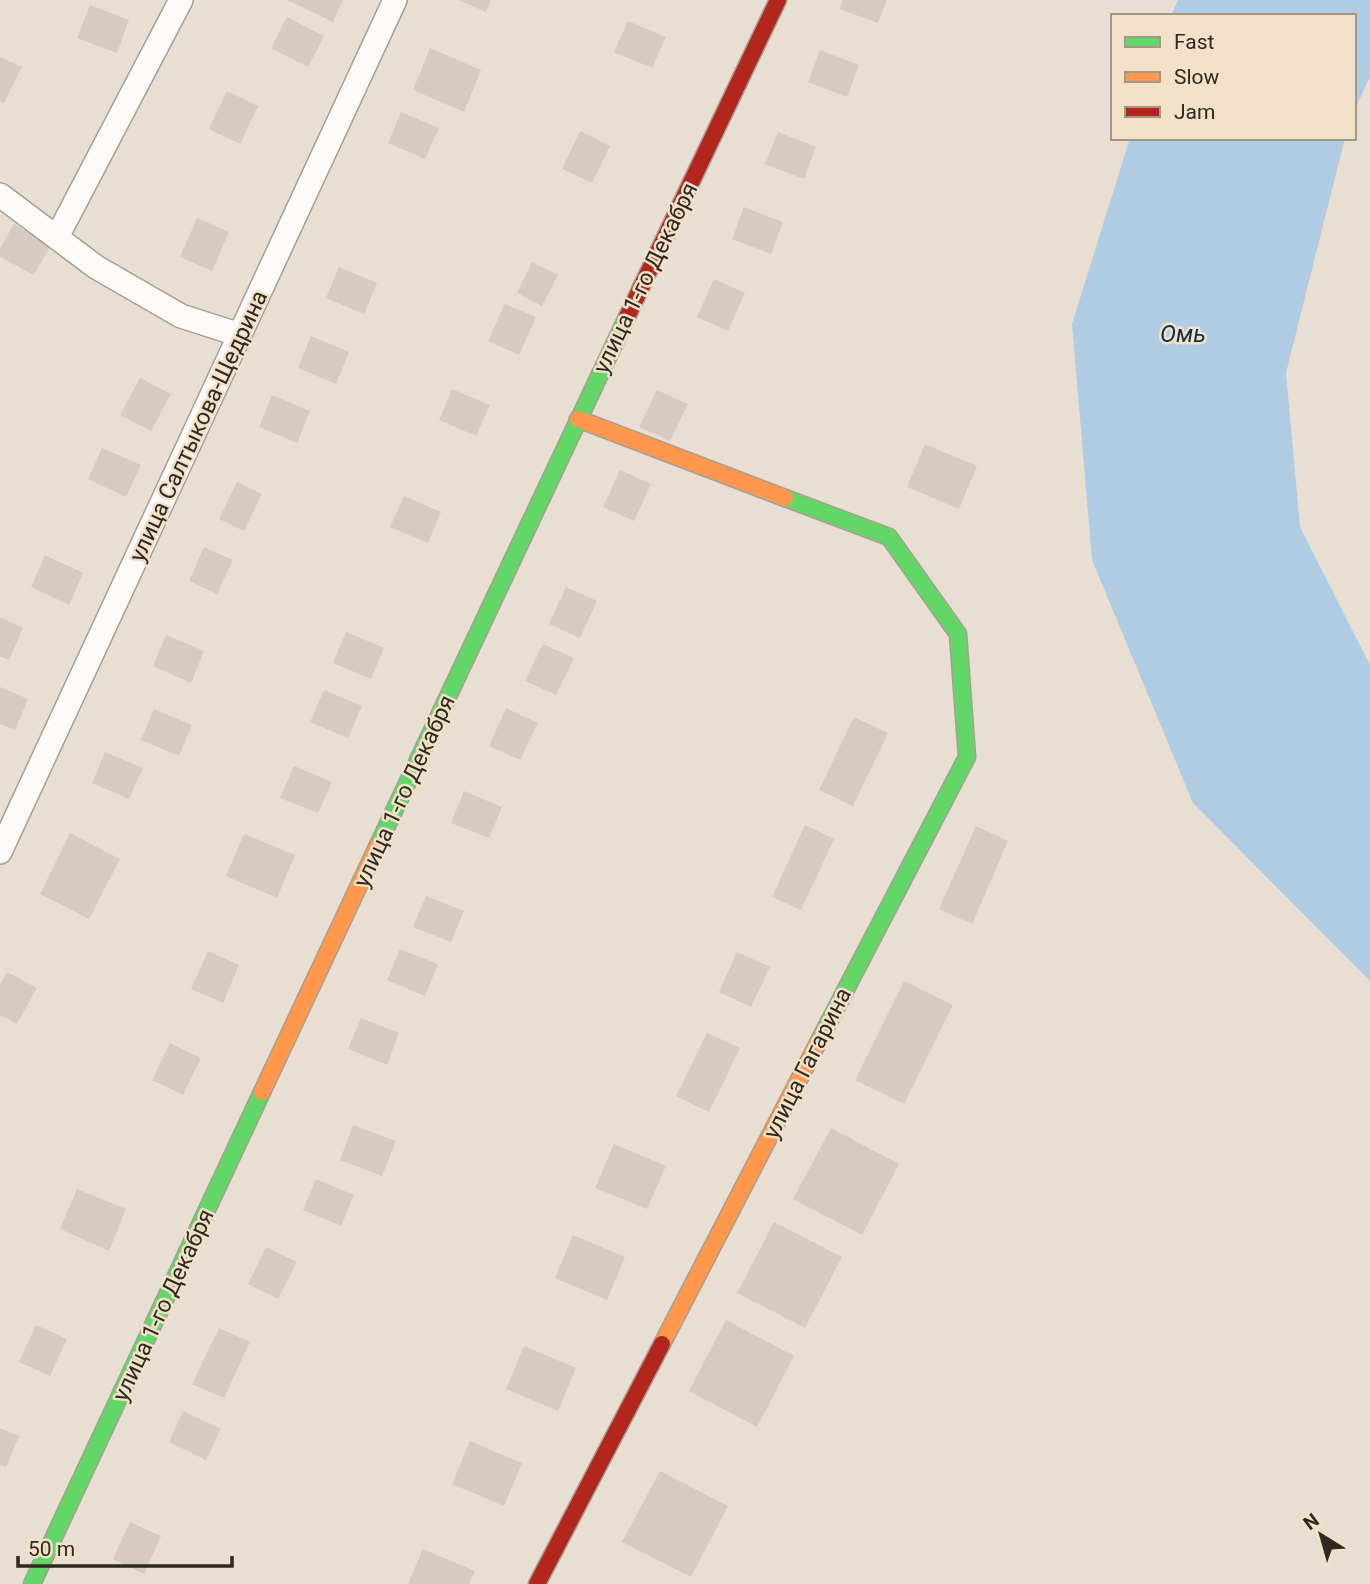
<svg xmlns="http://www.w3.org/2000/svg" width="1370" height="1584" viewBox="0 0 1370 1584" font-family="Roboto,sans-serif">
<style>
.water{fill:#afcce3}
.building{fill:#d9c9c3}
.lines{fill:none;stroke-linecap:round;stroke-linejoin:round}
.street-casing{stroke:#a59f94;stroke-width:26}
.fast-casing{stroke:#a59f94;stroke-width:19}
.slow-casing{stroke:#a59f94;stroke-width:19}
.jam-casing{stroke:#a59f94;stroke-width:19}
.street{stroke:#fcfaf8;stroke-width:23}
.fast{stroke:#63d668;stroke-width:16}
.slow{stroke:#ff974d;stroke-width:16}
.jam{stroke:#b3261e;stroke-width:16}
.labels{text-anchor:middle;stroke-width:5;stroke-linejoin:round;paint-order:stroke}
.street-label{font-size:23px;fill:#2f291f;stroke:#f2e1c8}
.water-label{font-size:24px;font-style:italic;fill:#0b2f48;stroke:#f2e1c8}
</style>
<rect width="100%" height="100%" fill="#e8dfd2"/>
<path class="water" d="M 1178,0 L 1370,0 L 1370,77 L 1354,111 L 1354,16 L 1171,16 Z
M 1130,138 L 1345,138 L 1286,373 L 1300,527 L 1370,665 L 1370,981 L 1193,803 L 1092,560 L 1072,324 Z"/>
<path class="building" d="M 287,0 L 343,0 L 333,22 Z
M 458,0 L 491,0 L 486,12 Z
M 843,0 L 887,0 L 878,23 L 839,9 Z
M 90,5 L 129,20 L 117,53 L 77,38 Z
M 287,17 L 324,36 L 308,67 L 271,48 Z
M 628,21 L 666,37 L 652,68 L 614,52 Z
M 430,48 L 481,70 L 464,112 L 413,90 Z
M 820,50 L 859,65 L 847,97 L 808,82 Z
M 0,57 L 22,67 L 4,103 L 0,101 Z
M 227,91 L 258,106 L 240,144 L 209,129 Z
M 401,112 L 439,128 L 425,159 L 388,143 Z
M 580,131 L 610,146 L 592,183 L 562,169 Z
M 778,132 L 816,147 L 804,179 L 765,164 Z
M 744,207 L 783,222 L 771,254 L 732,239 Z
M 197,218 L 229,232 L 212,271 L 180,257 Z
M 14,224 L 51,245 L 34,275 L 0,257 L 0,248 Z
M 532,262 L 558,275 L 542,306 L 517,293 Z
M 339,267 L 377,283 L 364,314 L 326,298 Z
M 714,279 L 745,293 L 728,331 L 697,317 Z
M 505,304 L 536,317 L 519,355 L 488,341 Z
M 311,336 L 349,352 L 336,384 L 298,368 Z
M 140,378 L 171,394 L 151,431 L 120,415 Z
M 452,389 L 490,405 L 476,436 L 439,420 Z
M 657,390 L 688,404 L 670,441 L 639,427 Z
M 272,395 L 310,411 L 297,443 L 259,427 Z
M 925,444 L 977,466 L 959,509 L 907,487 Z
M 102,448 L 141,465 L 126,497 L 88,479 Z
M 620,470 L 651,484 L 634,521 L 603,507 Z
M 237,482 L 262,494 L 244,531 L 219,519 Z
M 404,496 L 441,512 L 428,543 L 390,527 Z
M 204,547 L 233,560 L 217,594 L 189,581 Z
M 45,555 L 83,573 L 69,605 L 31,587 Z
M 566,587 L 597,601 L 580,638 L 549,624 Z
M 0,617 L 23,628 L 9,660 L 0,656 Z
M 346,632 L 384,648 L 371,679 L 333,663 Z
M 166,635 L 204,651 L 191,683 L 153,666 Z
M 543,644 L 574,658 L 556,695 L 525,681 Z
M 0,687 L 28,699 L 15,730 L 0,724 Z
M 324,690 L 362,706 L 348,738 L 310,722 Z
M 506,708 L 538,723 L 520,760 L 489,746 Z
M 154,709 L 192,725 L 179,756 L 141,740 Z
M 854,717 L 888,733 L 853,806 L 819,790 Z
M 105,752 L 143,768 L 129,799 L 92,783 Z
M 294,766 L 332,782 L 318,813 L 280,798 Z
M 464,791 L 502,807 L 489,838 L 451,823 Z
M 805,825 L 834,839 L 801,910 L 772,897 Z
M 976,826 L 1008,841 L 972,924 L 939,909 Z
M 70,833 L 120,859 L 89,919 L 40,894 Z
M 244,834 L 295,855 L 277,898 L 226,876 Z
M 426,896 L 464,911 L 451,942 L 413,927 Z
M 400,949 L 438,964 L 425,996 L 387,980 Z
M 208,951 L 239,965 L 223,1003 L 191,989 Z
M 737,952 L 770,967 L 751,1007 L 719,992 Z
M 7,972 L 37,988 L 17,1024 L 0,1015 L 0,984 Z
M 904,981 L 953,1005 L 904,1104 L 855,1080 Z
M 361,1018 L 399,1033 L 387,1065 L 348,1049 Z
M 707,1033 L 740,1048 L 709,1112 L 676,1096 Z
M 170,1043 L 201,1058 L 183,1095 L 152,1080 Z
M 353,1125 L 396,1141 L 382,1176 L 340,1160 Z
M 831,1128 L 899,1164 L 862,1235 L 793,1199 Z
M 614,1144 L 666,1166 L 647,1209 L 595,1188 Z
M 316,1179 L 354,1195 L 341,1226 L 303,1210 Z
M 77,1189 L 126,1209 L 109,1251 L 60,1229 Z
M 774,1222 L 842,1257 L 805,1328 L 737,1293 Z
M 573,1235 L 625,1257 L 607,1300 L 555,1278 Z
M 266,1247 L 297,1262 L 278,1299 L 248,1284 Z
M 726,1320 L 794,1356 L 757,1427 L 689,1391 Z
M 36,1325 L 67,1339 L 50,1376 L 19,1362 Z
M 219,1328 L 250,1342 L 224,1398 L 192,1384 Z
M 524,1346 L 576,1368 L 558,1411 L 506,1389 Z
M 183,1411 L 221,1429 L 206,1460 L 169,1442 Z
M 0,1428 L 19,1436 L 6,1467 L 0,1465 Z
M 470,1441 L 522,1463 L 504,1506 L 452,1484 Z
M 660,1471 L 728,1506 L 691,1577 L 622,1542 Z
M 130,1522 L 161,1536 L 144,1574 L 113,1559 Z
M 423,1549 L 475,1571 L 469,1584 L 408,1584 Z"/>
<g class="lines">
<defs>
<path id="street" d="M 0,195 L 96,267 L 181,316 L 240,335
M 57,237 L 181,0
M 0,852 L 395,0"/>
<path id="fast" d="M 785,498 L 889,537 L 958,634 L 967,757 L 820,1039
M 378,845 L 627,317
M 32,1584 L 262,1092"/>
<path id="slow" d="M 578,419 L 785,498
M 262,1092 L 378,845
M 662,1344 L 820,1039"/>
<path id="jam" d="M 627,317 L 778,0
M 537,1584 L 662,1344"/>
</defs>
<use href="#street" class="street-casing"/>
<use href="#fast" class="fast-casing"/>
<use href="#slow" class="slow-casing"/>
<use href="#jam" class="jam-casing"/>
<use href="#street" class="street"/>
<use href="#fast" class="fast"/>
<use href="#slow" class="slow"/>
<use href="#jam" class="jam"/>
</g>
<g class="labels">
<g class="street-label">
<text transform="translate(645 278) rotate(-64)" y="8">улица 1-го Декабря</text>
<text transform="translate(198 426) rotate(-65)" y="8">улица Салтыкова-Щедрина</text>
<text transform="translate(404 791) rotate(-65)" y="8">улица 1-го Декабря</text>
<text transform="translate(807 1063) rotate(-63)" y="8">улица Гагарина</text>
<text transform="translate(163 1305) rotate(-65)" y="8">улица 1-го Декабря</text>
</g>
<g class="water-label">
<text x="1183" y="342">Омь</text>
</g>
</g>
<rect x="1111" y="14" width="245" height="126" fill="#f2e1c8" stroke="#a49784" stroke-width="2"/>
<rect x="1125" y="37" width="35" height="10" fill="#63d668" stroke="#a49784" stroke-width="2"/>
<text x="1174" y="49" font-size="21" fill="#2f291f">Fast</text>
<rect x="1125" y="72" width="35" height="10" fill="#ff974d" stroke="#a49784" stroke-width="2"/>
<text x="1174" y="84" font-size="21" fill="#2f291f">Slow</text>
<rect x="1125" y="107" width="35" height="10" fill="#b3261e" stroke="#a49784" stroke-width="2"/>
<text x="1174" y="119" font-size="21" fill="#2f291f">Jam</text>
<g transform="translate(1321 1535) rotate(323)" stroke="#f2e1c8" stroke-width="5" paint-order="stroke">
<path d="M0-5L12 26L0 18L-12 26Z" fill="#2f291f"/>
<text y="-10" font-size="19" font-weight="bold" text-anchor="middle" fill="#2f291f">N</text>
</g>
<path d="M18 1556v10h214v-10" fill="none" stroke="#2f291f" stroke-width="3.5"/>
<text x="28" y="1556" font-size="21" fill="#2f291f" stroke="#f2e1c8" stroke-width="5" paint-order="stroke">50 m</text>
</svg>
